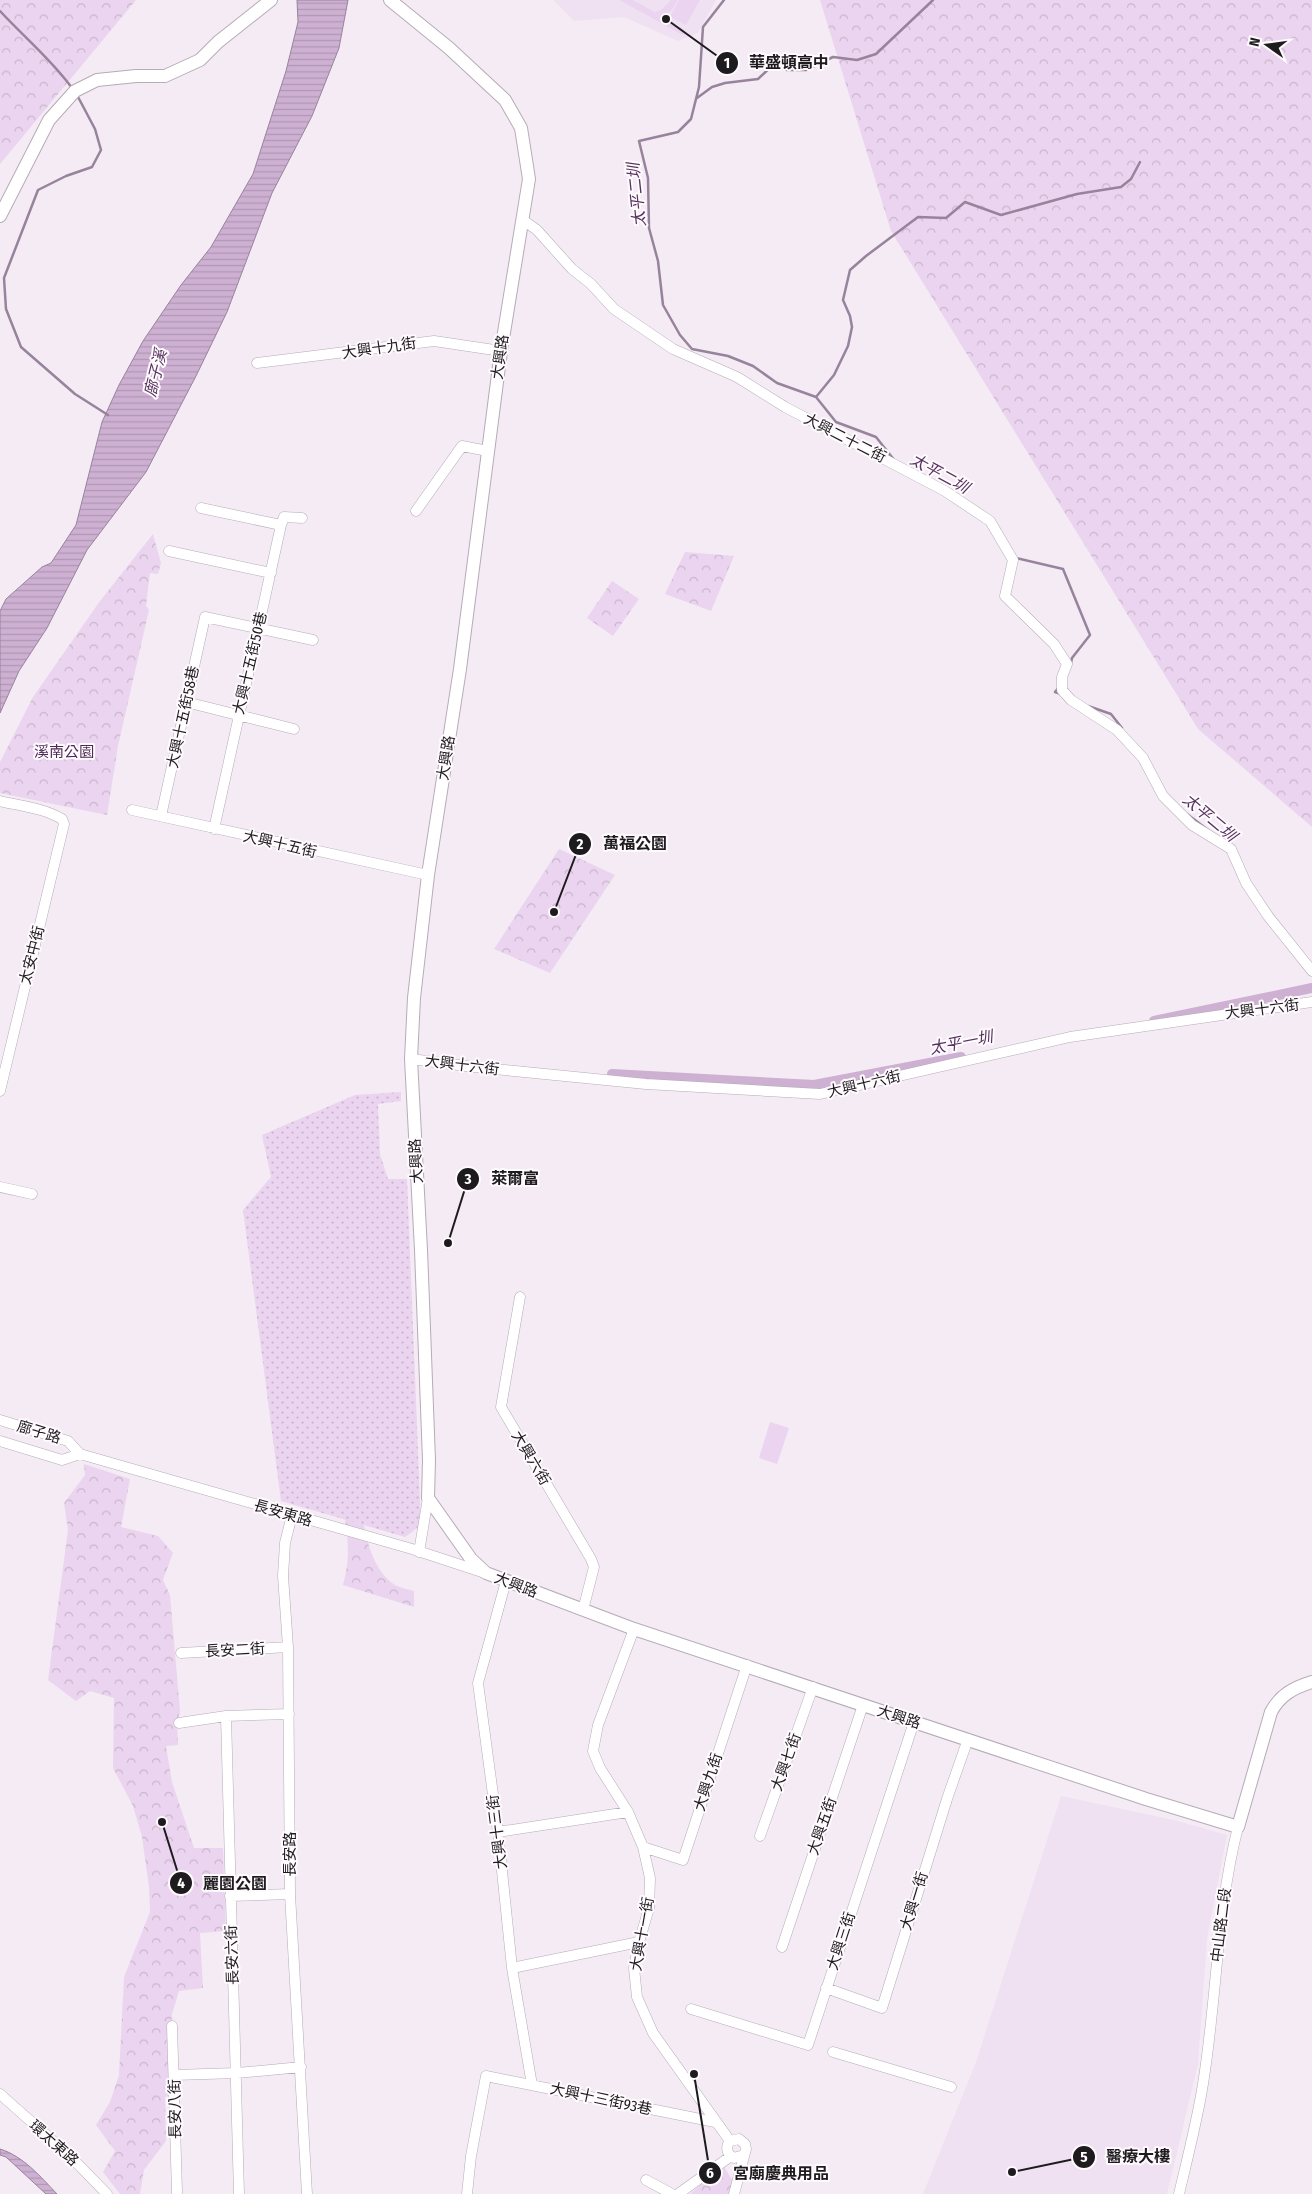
<svg xmlns="http://www.w3.org/2000/svg" width="1312" height="2194" viewBox="0 0 1312 2194" font-family="'Fira Sans Condensed','Noto Sans TC',sans-serif">
<style>
.built{fill:#efe1f2}
.grass{fill:#ebd4ef}
.forest{fill:url(#forest-crowns)}
.garden{fill:url(#garden-dots)}
.water{fill:url(#water-rules);stroke:#98839c}
.lines{fill:none;stroke-linecap:round;stroke-linejoin:round}
.stream{stroke:#98839c;stroke-width:2.5}
.canal{stroke:#cdb0d2;stroke-width:10}
.minor-casing{stroke:#b5acb6;stroke-width:11}
.major-casing{stroke:#b5acb6;stroke-width:14}
.minor{stroke:#fff;stroke-width:10}
.major{stroke:#fff;stroke-width:12}
.labels{text-anchor:middle;stroke-width:4;stroke-linejoin:round;paint-order:stroke}
.street-label{font-size:15px;fill:#1e1b1f;stroke:#fefafe}
.park-label{font-size:15px;fill:#4d2854;stroke:#fefafe}
.water-label{font-size:16px;font-style:italic;fill:#57325e;stroke:#fefafe}
.leader{fill:none;stroke:#1e1b1f;stroke-width:2}
.callout-dot{fill:#1e1b1f;stroke:#fefafe;stroke-width:2}
.mark-label{font-size:15px;text-anchor:middle;font-weight:bold;fill:#fff}
.callout-label{font-size:16px;text-anchor:middle;font-weight:bold;fill:#1e1b1f;stroke:#fefafe;stroke-width:4;stroke-linejoin:round;paint-order:stroke}
</style>
<defs>
<pattern id="forest-crowns" width="20" height="18" patternUnits="userSpaceOnUse" patternTransform="scale(1.25)"><rect width="20" height="18" fill="#ebd4ef"/><path d="M2 6a3 3 0 1 1 6 0M12 15a3 3 0 1 1 6 0" fill="none" stroke="#c9b5cc"/></pattern>
<pattern id="garden-dots" width="8" height="8" patternUnits="userSpaceOnUse" patternTransform="scale(1.25)"><rect width="8" height="8" fill="#ebd4ef"/><path d="M2 2h.1M6 6h.1" fill="none" stroke="#c9b5cc" stroke-width="1.8" stroke-linecap="round"/></pattern>
<pattern id="water-rules" width="6" height="5" patternUnits="userSpaceOnUse" patternTransform="scale(1.25)"><rect width="6" height="5" fill="#cdb0d2"/><path d="M0 2.5h6" fill="none" stroke="#b097b4"/></pattern>
</defs>
<rect width="100%" height="100%" fill="#f4ebf5"/>
<path class="built" d="M 553,0 L 716,0 L 698,33 L 678,41 L 624,17 L 574,21 Z
M 1061,1796 L 1174,1820 L 1227,1835 L 1207,1939 L 1198,2064 L 1167,2194 L 923,2194 L 976,2062 Z"/>
<path class="grass" d="M 619,0 L 633,0 L 655,12 L 662,9 L 671,0 L 678,0 L 672,10 L 663,17 L 686,31 L 683,35 Z
M 679,0 L 700,0 L 686,25 L 670,17 Z
M 770,1422 L 789,1428 L 777,1464 L 759,1458 Z"/>
<path class="forest" d="M 0,0 L 136,0 L 0,164 Z
M 820,0 L 1312,0 L 1312,827 L 1198,729 L 891,231 Z
M 153,534 L 161,563 L 158,574 L 150,573 L 146,606 L 149,610 L 118,746 L 107,815 L 0,793 L 0,762 L 33,697 L 100,601 Z
M 685,552 L 734,556 L 711,611 L 665,594 Z
M 612,581 L 639,599 L 613,636 L 587,618 Z
M 559,849 L 615,875 L 550,973 L 494,949 Z
M 84,1464 L 130,1479 L 121,1527 L 158,1536 L 173,1553 L 163,1580 L 170,1595 L 180,1711 L 177,1724 L 178,1745 L 166,1746 L 172,1782 L 194,1848 L 223,1848 L 226,1931 L 200,1933 L 203,1988 L 179,1991 L 172,2014 L 169,2096 L 165,2097 L 166,2141 L 144,2170 L 140,2194 L 120,2194 L 103,2172 L 115,2151 L 96,2125 L 110,2102 L 119,2075 L 124,1977 L 150,1912 L 149,1887 L 142,1837 L 133,1806 L 113,1768 L 114,1698 L 90,1691 L 76,1701 L 48,1680 L 68,1530 L 64,1503 L 85,1475 Z
M 343,1507 L 363,1519 C 366,1541 375,1573 395,1585 C 401,1588 408,1589 414,1591 L 414,1607 L 343,1585 C 351,1556 348,1536 343,1507 Z
M 723,2165 L 735,2184 L 732,2194 L 690,2194 Z"/>
<path class="garden" d="M 401,1092 L 401,1101 L 378,1104 L 380,1154 L 388,1179 L 407,1179 L 421,1525 L 405,1537 L 281,1501 L 243,1210 L 271,1177 L 262,1135 L 355,1095 Z"/>
<path class="water" d="M 297,0 L 348,0 L 339,48 L 312,116 L 272,193 L 227,312 L 196,376 L 146,472 L 87,550 L 47,628 L 19,671 L 0,713 L 0,611 L 6,599 L 42,567 L 51,563 L 76,525 L 102,422 L 119,385 L 143,341 L 181,285 L 211,247 L 253,174 L 286,71 L 298,22 Z
M 0,2149 C 23,2156 41,2177 57,2194 L 46,2194 L 6,2157 L 0,2155 Z"/>
<g class="lines">
<path class="stream" d="M 724,0 L 703,27 L 699,87 L 691,119 L 678,132 L 639,141 L 648,178 L 649,228 L 658,261 L 663,305 L 680,335 L 692,349 L 728,356 L 753,366 L 777,383 L 816,397 L 836,422 L 876,437 L 895,461
M 0,11 C 24,37 52,60 72,88
M 77,95 L 95,129 L 101,150 L 92,167 L 66,176 L 38,190 L 4,278 L 6,309 L 21,347 L 75,394 L 108,415
M 697,98 L 712,87 L 725,83 L 758,79 L 773,65 L 787,70 L 806,70 L 833,57 L 857,60 L 876,54 L 933,0
M 816,397 L 834,375 L 848,346 L 852,327 L 850,316 L 843,300 L 850,270 L 866,256 L 918,217 L 946,218 L 965,202 L 1001,215 L 1077,194 L 1121,187 L 1131,179 L 1140,162
M 1016,558 L 1063,569 L 1090,635 L 1072,658 L 1071,663
M 1059,687 L 1055,692 L 1061,694
M 1088,706 L 1111,714 L 1122,728
M 1187,814 L 1208,830"/>
<path class="canal" d="M 1154,1021 L 1312,988
M 612,1074 L 814,1085 L 961,1057"/>
<defs>
<path id="minor" d="M 523,220 L 537,230 L 572,269 L 591,284 L 614,309 L 673,349 L 737,377 L 785,407 L 945,491 L 990,521 L 1013,560 L 1005,596 L 1054,644 L 1067,664 L 1062,677 L 1062,690 L 1071,700 L 1117,730 L 1143,758 L 1163,796 L 1192,825 L 1231,849 L 1246,883 L 1268,916 L 1312,971
M 257,363 L 434,341 L 501,351
M 201,508 L 281,525
M 416,511 L 462,446 L 488,451
M 169,551 L 271,573
M 186,702 L 294,729
M 0,801 C 21,806 43,808 62,819 L 64,824 L 0,1091
M 132,810 L 428,875
M 161,816 L 205,617 L 313,640
M 214,829 L 281,525 L 284,517 L 302,518
M 411,1059 L 474,1067 L 646,1084 L 820,1094 L 1070,1037 L 1312,1002
M 0,1187 L 32,1194
M 520,1297 L 501,1407 L 591,1559 L 594,1567 L 583,1610
M 0,1420 L 68,1441 L 80,1454
M 0,1441 L 62,1460 L 80,1454
M 80,1454 L 412,1549 L 485,1573
M 292,1515 L 285,1543 L 283,1576 L 288,1647 L 290,1894 L 307,2194
M 419,1552 L 428,1498
M 506,1581 L 478,1683 L 498,1832 L 512,1968 L 532,2085
M 634,1629 L 598,1725 L 593,1751 L 600,1768 L 628,1812 L 643,1847 L 650,1878 L 649,1908 L 639,1942 L 634,1968 L 637,1997 L 653,2033 L 730,2141
M 181,1653 L 288,1647
M 226,1716 L 239,2194
M 179,1723 L 226,1716 L 289,1714
M 498,1832 L 628,1812
M 760,1836 L 813,1687
M 643,1847 L 683,1860 L 747,1665
M 230,1896 L 290,1894
M 782,1947 L 863,1705
M 512,1968 L 639,1942
M 826,1988 L 882,2008 L 947,1799 L 968,1739
M 691,2009 L 808,2045 L 914,1722
M 172,2026 L 177,2192
M 833,2052 L 951,2087
M 174,2075 L 237,2073 L 301,2067
M 0,2094 L 70,2156 L 107,2194
M 646,2180 L 672,2194
M 467,2194 L 471,2156 L 486,2076 L 715,2122
M 678,2194 L 731,2156
M 734,2194 L 746,2149 L 745,2144 L 739,2139 L 730,2141 C 725,2147 727,2155 734,2158 L 744,2155
M 1179,2194 C 1187,2160 1196,2125 1202,2090 C 1217,2003 1216,1913 1238,1827"/>
<path id="major" d="M 390,0 L 449,48 L 505,100 L 521,128 L 529,179 L 501,351 L 460,669 L 428,875 L 414,998 L 411,1059 L 421,1250 L 429,1460 L 428,1498 L 471,1559 L 486,1573 L 634,1629 L 1146,1799 L 1238,1827 L 1271,1712 C 1280,1695 1293,1688 1312,1682
M 0,216 L 49,120 L 75,91 L 97,80 L 136,76 L 165,76 L 200,60 L 218,42 L 271,0"/>
</defs>
<use href="#minor" class="minor-casing"/>
<use href="#major" class="major-casing"/>
<use href="#minor" class="minor"/>
<use href="#major" class="major"/>
</g>
<g class="labels">
<g class="street-label">
<text transform="translate(379 348) rotate(-8)" y="5">大興十九街</text>
<text transform="translate(500 357) rotate(-82)" y="5">大興路</text>
<text transform="translate(845 438) rotate(27)" y="5">大興二十二街</text>
<text transform="translate(250 663) rotate(-77)" y="5">大興十五街50巷</text>
<text transform="translate(183 717) rotate(-78)" y="5">大興十五街58巷</text>
<text transform="translate(446 758) rotate(-81)" y="5">大興路</text>
<text transform="translate(280 844) rotate(13)" y="5">大興十五街</text>
<text transform="translate(32 955) rotate(-76)" y="5">太安中街</text>
<text transform="translate(1262 1009) rotate(-7)" y="5">大興十六街</text>
<text transform="translate(462 1065) rotate(7)" y="5">大興十六街</text>
<text transform="translate(864 1084) rotate(-13)" y="5">大興十六街</text>
<text transform="translate(416 1161) rotate(-93)" y="5">大興路</text>
<text transform="translate(39 1432) rotate(17)" y="5">廍子路</text>
<text transform="translate(531 1458) rotate(59)" y="5">大興六街</text>
<text transform="translate(283 1513) rotate(16)" y="5">長安東路</text>
<text transform="translate(516 1585) rotate(21)" y="5">大興路</text>
<text transform="translate(235 1650) rotate(-3)" y="5">長安二街</text>
<text transform="translate(899 1717) rotate(18)" y="5">大興路</text>
<text transform="translate(786 1762) rotate(-70)" y="5">大興七街</text>
<text transform="translate(708 1782) rotate(-72)" y="5">大興九街</text>
<text transform="translate(822 1826) rotate(-71)" y="5">大興五街</text>
<text transform="translate(497 1832) rotate(-97)" y="5">大興十三街</text>
<text transform="translate(290 1854) rotate(-90)" y="5">長安路</text>
<text transform="translate(914 1901) rotate(-73)" y="5">大興一街</text>
<text transform="translate(1221 1925) rotate(-83)" y="5">中山路二段</text>
<text transform="translate(642 1934) rotate(-80)" y="5">大興十一街</text>
<text transform="translate(841 1941) rotate(-72)" y="5">大興三街</text>
<text transform="translate(232 1955) rotate(-92)" y="5">長安六街</text>
<text transform="translate(601 2099) rotate(12)" y="5">大興十三街93巷</text>
<text transform="translate(175 2109) rotate(-91)" y="5">長安八街</text>
<text transform="translate(54 2143) rotate(42)" y="5">環太東路</text>
</g>
<g class="park-label">
<text x="64" y="757">溪南公園</text>
</g>
<g class="water-label">
<text transform="translate(636 195) rotate(-96)" y="6">太平二圳</text>
<text transform="translate(155 373) rotate(-76)" y="6">廍子溪</text>
<text transform="translate(940 473) rotate(29)" y="6">太平二圳</text>
<text transform="translate(1210 817) rotate(40)" y="6">太平二圳</text>
<text transform="translate(961 1042) rotate(-11)" y="6">太平一圳</text>
</g>
</g>
<path class="leader" d="M666 19L727 63M554 912L580 844M448 1243L468 1179M162 1822L181 1883M1012 2172L1084 2157M694 2074L710 2173"/>
<g class="callout-dot">
<circle cx="666" cy="19" r="5"/>
<circle cx="554" cy="912" r="5"/>
<circle cx="448" cy="1243" r="5"/>
<circle cx="162" cy="1822" r="5"/>
<circle cx="1012" cy="2172" r="5"/>
<circle cx="694" cy="2074" r="5"/>
<circle cx="727" cy="63" r="12"/>
<circle cx="580" cy="844" r="12"/>
<circle cx="468" cy="1179" r="12"/>
<circle cx="181" cy="1883" r="12"/>
<circle cx="1084" cy="2157" r="12"/>
<circle cx="710" cy="2173" r="12"/>
</g>
<g class="mark-label">
<text x="727" y="68">1</text>
<text x="580" y="849">2</text>
<text x="468" y="1184">3</text>
<text x="181" y="1888">4</text>
<text x="1084" y="2162">5</text>
<text x="710" y="2178">6</text>
</g>
<g class="callout-label">
<text x="789" y="68">華盛頓高中</text>
<text x="635" y="849">萬福公園</text>
<text x="515" y="1184">萊爾富</text>
<text x="235" y="1889">麗園公園</text>
<text x="1138" y="2162">醫療大樓</text>
<text x="781" y="2179">宮廟慶典用品</text>
</g>
<g transform="translate(1267 45) rotate(284)" stroke="#fefafe" stroke-width="4" paint-order="stroke">
<path d="M0-4L9 19L0 12L-9 19Z" fill="#1e1b1f"/>
<text y="-8" font-size="14" font-weight="bold" text-anchor="middle" fill="#1e1b1f">N</text>
</g>
</svg>
